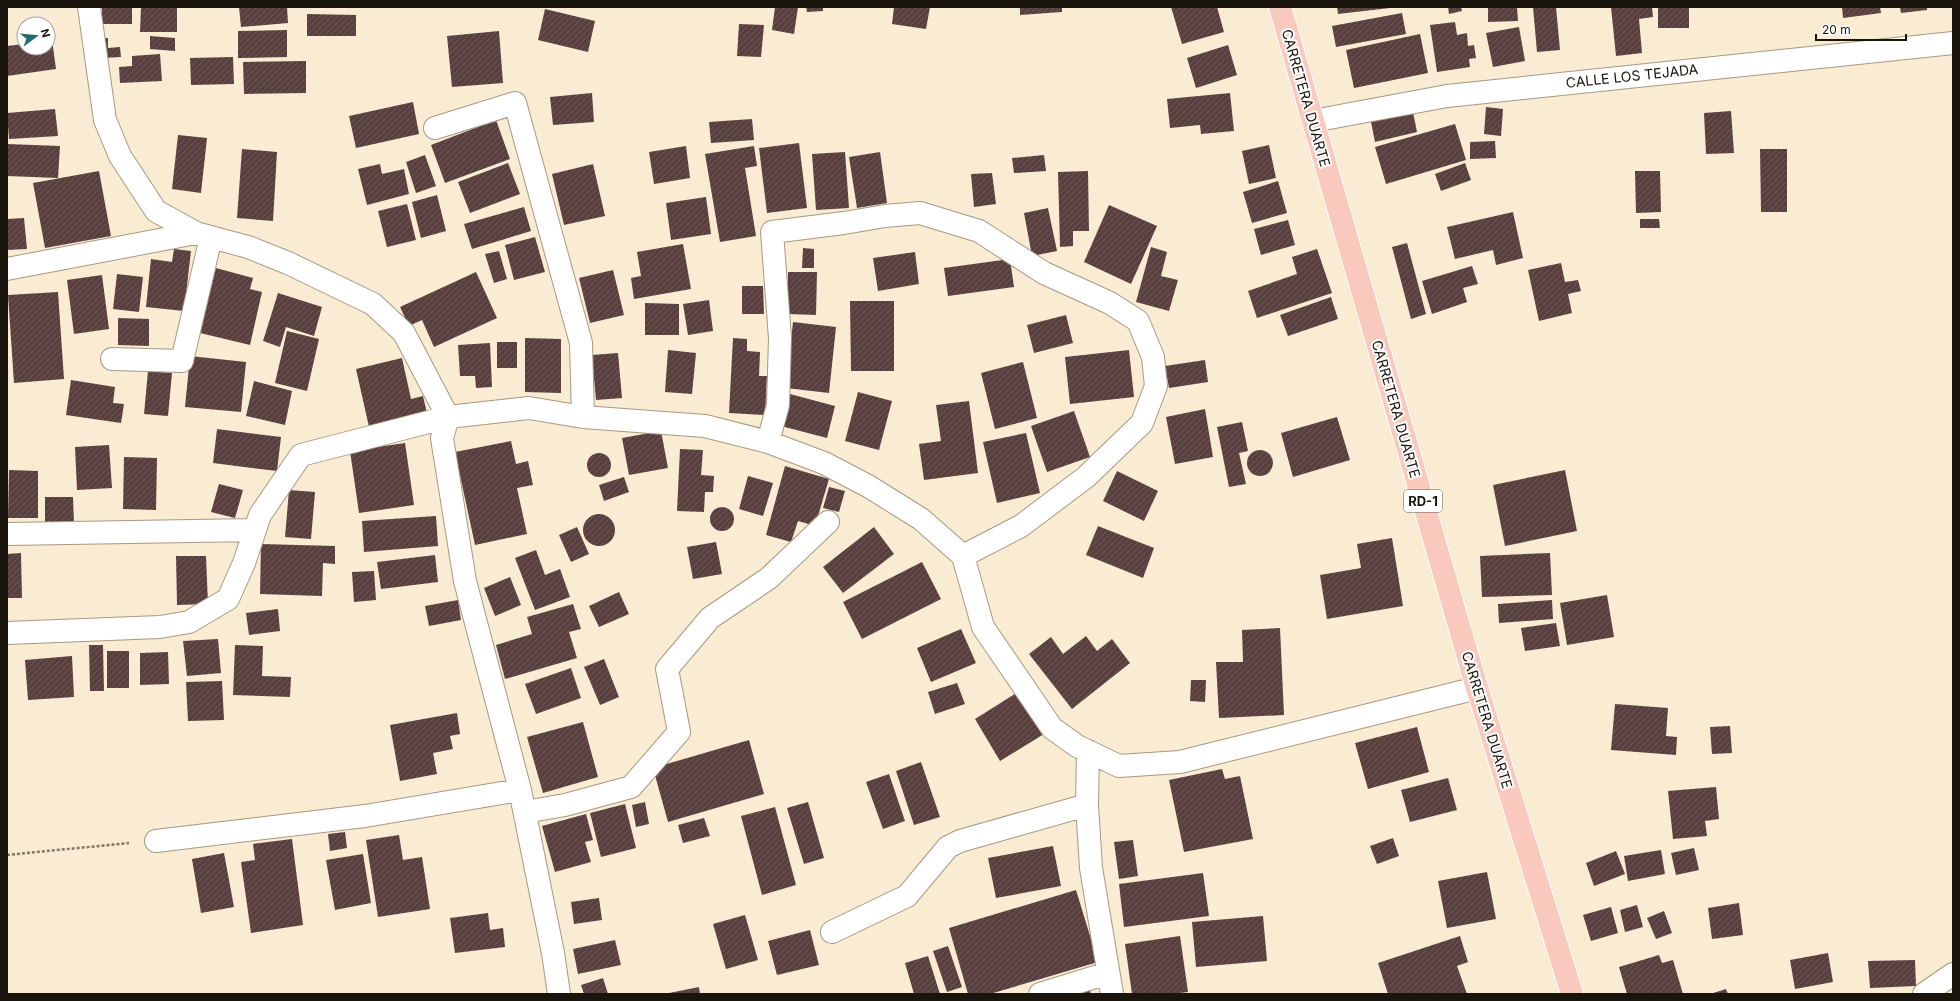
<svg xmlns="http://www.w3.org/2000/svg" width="1960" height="1001" viewBox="0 0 1960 1001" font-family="Inter,sans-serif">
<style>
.building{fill:url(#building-hatch)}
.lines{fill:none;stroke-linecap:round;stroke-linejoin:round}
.street-casing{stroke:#a69983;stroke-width:24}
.primary-casing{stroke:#fff;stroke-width:24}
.path{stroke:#817768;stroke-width:2.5;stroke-dasharray:3 2;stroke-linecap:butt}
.street{stroke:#fff;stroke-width:22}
.primary{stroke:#fac9be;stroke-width:22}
.labels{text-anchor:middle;stroke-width:4;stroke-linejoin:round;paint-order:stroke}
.shield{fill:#fff;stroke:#5e5a55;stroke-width:1}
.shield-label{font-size:13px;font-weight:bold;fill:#19140c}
.street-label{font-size:14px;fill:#19140c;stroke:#fff}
</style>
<defs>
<pattern id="building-hatch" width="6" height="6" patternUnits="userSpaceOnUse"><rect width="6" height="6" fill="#59403e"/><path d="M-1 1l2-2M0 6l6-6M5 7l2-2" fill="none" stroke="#6c5856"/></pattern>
</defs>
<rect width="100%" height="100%" fill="#faebd3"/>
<path class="building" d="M 102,7 L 132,7 L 132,24 L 102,24 Z
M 141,7 L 177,7 L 177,32 L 140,32 Z
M 239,7 L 287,7 L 288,23 L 241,27 Z
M 775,7 L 798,7 L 794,34 L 772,30 Z
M 806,7 L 823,7 L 823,11 L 807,12 Z
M 894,7 L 930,7 L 926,29 L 892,24 Z
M 1020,7 L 1062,7 L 1062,12 L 1020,15 Z
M 1171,7 L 1217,7 L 1224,32 L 1182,44 Z
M 1337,7 L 1390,7 L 1390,8 L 1338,14 Z
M 1448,7 L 1461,7 L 1462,11 L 1449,14 Z
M 1488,7 L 1517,7 L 1518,21 L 1488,22 Z
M 1533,7 L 1556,7 L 1560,50 L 1537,52 Z
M 1611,7 L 1652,7 L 1653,17 L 1639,19 L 1642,53 L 1616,56 Z
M 1658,7 L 1689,7 L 1689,28 L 1658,28 Z
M 1842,7 L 1880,7 L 1881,13 L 1843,18 Z
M 1900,7 L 1927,7 L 1927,10 L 1901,13 Z
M 545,9 L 595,21 L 588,52 L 538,40 Z
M 1402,13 L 1406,34 L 1336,47 L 1332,26 Z
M 307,14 L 356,15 L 356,36 L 307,36 Z
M 1455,22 L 1457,35 L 1467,33 L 1468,46 L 1474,45 L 1476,58 L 1469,59 L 1470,67 L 1437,72 L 1430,25 Z
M 739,24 L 764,25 L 761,57 L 737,56 Z
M 1519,27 L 1525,61 L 1493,67 L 1486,33 Z
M 287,30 L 287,57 L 238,58 L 238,31 Z
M 499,31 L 503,83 L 452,87 L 447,36 Z
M 1420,34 L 1428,73 L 1354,88 L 1346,50 Z
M 150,36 L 175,38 L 175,51 L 150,49 Z
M 102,38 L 108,38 L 108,48 L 120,47 L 121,57 L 103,58 Z
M 52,40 L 56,69 L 7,76 L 7,46 L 24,44 L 24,48 L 48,48 L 48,41 Z
M 1228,45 L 1237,75 L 1196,88 L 1187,58 Z
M 160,54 L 162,81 L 120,83 L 119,67 L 132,66 L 132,56 Z
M 233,57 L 234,84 L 191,85 L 190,58 Z
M 306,61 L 306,93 L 244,94 L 243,62 Z
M 592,93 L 594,122 L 553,125 L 550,97 Z
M 1230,93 L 1234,131 L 1201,134 L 1200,125 L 1170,128 L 1167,99 Z
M 413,102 L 419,134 L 356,148 L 349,116 Z
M 1486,107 L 1503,109 L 1501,136 L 1484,134 Z
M 55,109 L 58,136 L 9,139 L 7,113 Z
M 1731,111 L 1734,153 L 1706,154 L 1704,113 Z
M 1413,112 L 1417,132 L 1375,142 L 1371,122 Z
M 752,119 L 754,140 L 711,143 L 709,122 Z
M 496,120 L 510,159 L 445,183 L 431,145 Z
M 1455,124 L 1466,160 L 1386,184 L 1375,147 Z
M 178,135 L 207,138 L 201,193 L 172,189 Z
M 1495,141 L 1496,158 L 1470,159 L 1470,142 Z
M 799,143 L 807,208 L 767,213 L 759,148 Z
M 7,144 L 60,146 L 58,178 L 7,176 Z
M 1269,145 L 1276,178 L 1249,184 L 1242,151 Z
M 686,146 L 690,178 L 654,184 L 649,152 Z
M 754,146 L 757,166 L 745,168 L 756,236 L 720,242 L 705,154 Z
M 242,149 L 277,152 L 273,221 L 237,218 Z
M 1760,149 L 1787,149 L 1787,212 L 1761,212 Z
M 845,152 L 849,208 L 816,210 L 812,154 Z
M 880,152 L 887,203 L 857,208 L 849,157 Z
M 425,155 L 436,186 L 416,193 L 406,162 Z
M 1044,155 L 1046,171 L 1014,173 L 1012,158 Z
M 508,163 L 520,194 L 470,213 L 458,182 Z
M 1465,163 L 1471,180 L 1441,191 L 1435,174 Z
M 380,164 L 382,174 L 404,169 L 409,194 L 367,205 L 358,169 Z
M 593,164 L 605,216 L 564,225 L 552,174 Z
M 99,171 L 111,236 L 45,248 L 33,183 Z
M 1088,171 L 1089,231 L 1073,231 L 1073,246 L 1060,247 L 1058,172 Z
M 1635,171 L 1660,171 L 1661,212 L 1636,213 Z
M 992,173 L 996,204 L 974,207 L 971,174 Z
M 1278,181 L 1287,213 L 1252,223 L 1243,192 Z
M 437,195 L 446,231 L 421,238 L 412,202 Z
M 706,197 L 711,234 L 671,240 L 666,203 Z
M 407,204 L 416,240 L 387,247 L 378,211 Z
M 1109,205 L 1157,226 L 1131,284 L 1084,262 Z
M 524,207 L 531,231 L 472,249 L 464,224 Z
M 1048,208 L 1057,251 L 1032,256 L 1024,213 Z
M 1513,212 L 1523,258 L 1496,265 L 1493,250 L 1455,259 L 1447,227 Z
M 24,218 L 27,249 L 7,250 L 7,219 Z
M 1640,219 L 1659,219 L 1660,228 L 1640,228 Z
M 1288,220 L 1295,245 L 1261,255 L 1254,229 Z
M 535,237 L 545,272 L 514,280 L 505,245 Z
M 1407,243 L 1426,314 L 1411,319 L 1392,247 Z
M 683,244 L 691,289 L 634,299 L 631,278 L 641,276 L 637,252 Z
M 1151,247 L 1167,252 L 1161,276 L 1178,280 L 1169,311 L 1136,302 Z
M 803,248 L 814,249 L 814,268 L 802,268 Z
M 174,249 L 191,251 L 184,311 L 146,307 L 151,259 L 172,262 Z
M 1317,249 L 1332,293 L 1257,318 L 1248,291 L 1297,274 L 1292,257 Z
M 499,251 L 507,279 L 494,283 L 485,254 Z
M 915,252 L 919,284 L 878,291 L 873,258 Z
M 1010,259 L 1014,287 L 948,296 L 944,268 Z
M 1561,263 L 1565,282 L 1578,280 L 1581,291 L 1568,294 L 1572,313 L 1539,321 L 1528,270 Z
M 1472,266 L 1478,284 L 1463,288 L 1467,302 L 1432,314 L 1422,281 Z
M 216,268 L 253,278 L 250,289 L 262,292 L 250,345 L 200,333 Z
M 613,270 L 624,315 L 590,323 L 579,278 Z
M 476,272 L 497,318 L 434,347 L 422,320 L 409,326 L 400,307 Z
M 788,272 L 817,272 L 816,315 L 788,314 Z
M 117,274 L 143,277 L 139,312 L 113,309 Z
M 102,275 L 109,329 L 74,334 L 67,280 Z
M 742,286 L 763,286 L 764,314 L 742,314 Z
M 58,292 L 64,379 L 14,383 L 8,295 Z
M 278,293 L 322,307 L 314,336 L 286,327 L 280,347 L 263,341 Z
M 1331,297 L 1338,319 L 1288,336 L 1280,315 Z
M 709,300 L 713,331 L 688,335 L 683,304 Z
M 850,301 L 894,301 L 894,371 L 851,371 Z
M 645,303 L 679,304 L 679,335 L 645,335 Z
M 1066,315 L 1073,343 L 1034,353 L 1027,325 Z
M 118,318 L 149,319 L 149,346 L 118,345 Z
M 793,322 L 836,327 L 829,393 L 786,388 Z
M 287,331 L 319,339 L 307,391 L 275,383 Z
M 525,338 L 561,339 L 561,393 L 525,392 Z
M 733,338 L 747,339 L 747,351 L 760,352 L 759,376 L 767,376 L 765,415 L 729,413 Z
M 497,342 L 517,342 L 517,368 L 497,368 Z
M 490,343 L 492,387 L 476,388 L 475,376 L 460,376 L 458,345 Z
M 668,350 L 696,353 L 692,394 L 665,392 Z
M 1129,350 L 1134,397 L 1070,404 L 1065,357 Z
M 618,353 L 622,398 L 596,400 L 592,355 Z
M 190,356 L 246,362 L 241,412 L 185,407 Z
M 402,358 L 411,399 L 423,396 L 427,413 L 369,427 L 356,369 Z
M 1205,360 L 1208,382 L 1169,388 L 1165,366 Z
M 1023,362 L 1037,418 L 995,429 L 981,373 Z
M 148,371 L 172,373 L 168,416 L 144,414 Z
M 71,380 L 115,387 L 113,403 L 124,404 L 121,423 L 66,415 Z
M 254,381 L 292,391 L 285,425 L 246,416 Z
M 858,392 L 892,401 L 879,450 L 845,441 Z
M 790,394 L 835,406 L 827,438 L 781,426 Z
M 969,401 L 978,473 L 924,480 L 919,444 L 941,441 L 936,405 Z
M 1205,409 L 1213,457 L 1175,464 L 1166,417 Z
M 1074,411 L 1090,457 L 1047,472 L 1031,426 Z
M 1337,417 L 1350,460 L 1293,477 L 1281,433 Z
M 1242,422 L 1248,451 L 1239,453 L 1246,484 L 1229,487 L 1217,427 Z
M 217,429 L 281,437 L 277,471 L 213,463 Z
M 661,431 L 668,468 L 629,475 L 622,438 Z
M 1026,433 L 1040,493 L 997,503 L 983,442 Z
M 511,441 L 516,464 L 528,461 L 533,485 L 517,488 L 527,534 L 475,545 L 455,452 Z
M 405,443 L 414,505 L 359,513 L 350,451 Z
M 109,445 L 112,488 L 77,490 L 75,447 Z
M 680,449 L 703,450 L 701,475 L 714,476 L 713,492 L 705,492 L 704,512 L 677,511 Z
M1247 463a13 13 0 1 1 26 0a13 13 0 1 1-26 0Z
M587 465a12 12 0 1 1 24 0a12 12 0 1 1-24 0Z
M 124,457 L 157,458 L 156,510 L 123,509 Z
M 785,466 L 829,479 L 815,526 L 798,521 L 791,542 L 766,535 Z
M 9,470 L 38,471 L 38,518 L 8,518 Z
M 1565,470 L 1577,531 L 1505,546 L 1493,485 Z
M 1117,471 L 1158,491 L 1144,521 L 1103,501 Z
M 748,476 L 773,483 L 763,516 L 739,509 Z
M 624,477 L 629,492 L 604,501 L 599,485 Z
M 219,484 L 243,490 L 235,518 L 211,512 Z
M 829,487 L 845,491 L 839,512 L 823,508 Z
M 289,490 L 315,492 L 311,539 L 285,537 Z
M 45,497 L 73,497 L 74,524 L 45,524 Z
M710 519a12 12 0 1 1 24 0a12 12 0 1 1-24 0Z
M583 530a16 16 0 1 1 32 0a16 16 0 1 1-32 0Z
M 436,516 L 438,546 L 364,552 L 362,521 Z
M 1098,526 L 1154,548 L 1143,578 L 1086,555 Z
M 577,527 L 589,554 L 571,562 L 559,535 Z
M 874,527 L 894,554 L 843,593 L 823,567 Z
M 1392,538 L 1403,606 L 1327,619 L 1320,575 L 1361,568 L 1357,544 Z
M 716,542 L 722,574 L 693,579 L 687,547 Z
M 261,544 L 335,546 L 335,564 L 323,563 L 322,596 L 260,594 Z
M 536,550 L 545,575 L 560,569 L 570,597 L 535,610 L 515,558 Z
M 21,553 L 22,598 L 7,598 L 7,554 Z
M 1550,553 L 1552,595 L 1482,597 L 1480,556 Z
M 435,555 L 438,582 L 381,589 L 377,562 Z
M 176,556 L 206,556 L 208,604 L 177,605 Z
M 922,562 L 941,599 L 862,639 L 843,602 Z
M 374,571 L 376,600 L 354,602 L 352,572 Z
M 510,577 L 521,605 L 495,616 L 484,588 Z
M 619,592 L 629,614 L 599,627 L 589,606 Z
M 1607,595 L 1614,637 L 1567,645 L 1560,603 Z
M 458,600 L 461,620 L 429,626 L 425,606 Z
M 1552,600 L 1553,619 L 1499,623 L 1498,604 Z
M 573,604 L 581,629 L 569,632 L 577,658 L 505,679 L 496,645 L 532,634 L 527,617 Z
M 278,609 L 280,631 L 249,635 L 246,613 Z
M 1556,623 L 1560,646 L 1525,651 L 1521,628 Z
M 1280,628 L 1284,715 L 1219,718 L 1216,662 L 1243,662 L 1242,630 Z
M 961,629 L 976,663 L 931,682 L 917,648 Z
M 1086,636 L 1097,651 L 1112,639 L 1130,663 L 1072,709 L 1029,654 L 1051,637 L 1063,654 Z
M 218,639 L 221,673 L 187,676 L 183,641 Z
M 89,645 L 103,645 L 104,691 L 90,691 Z
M 235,645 L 263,646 L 262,676 L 291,677 L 290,697 L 233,695 Z
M 107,651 L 129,651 L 129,688 L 107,688 Z
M 168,652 L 169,684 L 140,685 L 140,653 Z
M 72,656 L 74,697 L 28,700 L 25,660 Z
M 604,659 L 619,697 L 600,705 L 584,667 Z
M 571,668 L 581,698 L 536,714 L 525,684 Z
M 1191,680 L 1206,680 L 1205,702 L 1190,701 Z
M 222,681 L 224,720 L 188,721 L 186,682 Z
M 957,683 L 965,704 L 935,714 L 928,692 Z
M 1018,692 L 1044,734 L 1000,761 L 975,719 Z
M 1615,704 L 1668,708 L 1666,736 L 1677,737 L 1676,755 L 1611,750 Z
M 457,713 L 460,734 L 450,736 L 453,749 L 433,753 L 437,774 L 400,781 L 390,725 Z
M 583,722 L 598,777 L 543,793 L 527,737 Z
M 1730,726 L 1732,753 L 1712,754 L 1710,727 Z
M 1417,727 L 1429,772 L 1368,789 L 1355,743 Z
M 749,740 L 764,794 L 668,822 L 653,768 Z
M 921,762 L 940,817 L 914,825 L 896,771 Z
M 1222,769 L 1225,779 L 1240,776 L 1253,839 L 1184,852 L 1169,780 Z
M 889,774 L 905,821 L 883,829 L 866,782 Z
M 1448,778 L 1457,810 L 1410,822 L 1401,790 Z
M 1716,787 L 1719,819 L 1705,821 L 1707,836 L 1673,839 L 1668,791 Z
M 645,802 L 649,824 L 636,827 L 632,805 Z
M 808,802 L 824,858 L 804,864 L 787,808 Z
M 625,804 L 636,848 L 601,857 L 590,813 Z
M 775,807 L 796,885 L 762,895 L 741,816 Z
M 586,814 L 593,840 L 585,842 L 591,862 L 555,872 L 542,826 Z
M 704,818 L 710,836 L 683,843 L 678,825 Z
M 345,832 L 347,848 L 330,851 L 328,834 Z
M 399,835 L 403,860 L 422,857 L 430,909 L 378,917 L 366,840 Z
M 1393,838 L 1399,856 L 1377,864 L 1370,846 Z
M 292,839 L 303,925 L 251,933 L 241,862 L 255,860 L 253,844 Z
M 1133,840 L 1138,876 L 1119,879 L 1114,842 Z
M 1053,846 L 1061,886 L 996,898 L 988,858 Z
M 1694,848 L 1699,870 L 1676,875 L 1671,853 Z
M 1661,850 L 1665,874 L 1628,881 L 1624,856 Z
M 1616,851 L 1625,874 L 1594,886 L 1586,863 Z
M 224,853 L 234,907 L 201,913 L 192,859 Z
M 363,854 L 371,903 L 335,910 L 326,860 Z
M 1487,872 L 1496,919 L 1447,928 L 1438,881 Z
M 1203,873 L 1209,916 L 1124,927 L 1119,884 Z
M 1076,890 L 1098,962 L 990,994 L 968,994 L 949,928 Z
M 599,898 L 602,920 L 574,924 L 571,902 Z
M 1739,903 L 1743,935 L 1712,939 L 1708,908 Z
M 1637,905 L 1643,927 L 1625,932 L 1620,910 Z
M 1611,907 L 1618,933 L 1591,941 L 1583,915 Z
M 1664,911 L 1672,933 L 1656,939 L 1647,918 Z
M 488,913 L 490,930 L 503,928 L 505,947 L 455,953 L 450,918 Z
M 745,915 L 758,960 L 726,969 L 713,924 Z
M 1263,916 L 1267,961 L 1196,967 L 1192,922 Z
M 810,930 L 819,965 L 777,975 L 768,941 Z
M 1180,936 L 1188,992 L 1172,994 L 1132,994 L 1125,944 Z
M 1460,936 L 1468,962 L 1457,966 L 1467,994 L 1388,994 L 1378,963 Z
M 615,940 L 621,965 L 578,974 L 573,949 Z
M 948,946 L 962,987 L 947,992 L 933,951 Z
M 1828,953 L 1833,982 L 1795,989 L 1790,960 Z
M 1659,955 L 1662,963 L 1673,960 L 1683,994 L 1627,994 L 1619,967 Z
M 928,956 L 940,994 L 914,994 L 905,963 Z
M 1915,960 L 1916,986 L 1870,988 L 1868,961 Z
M 603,978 L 608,994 L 584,994 L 581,985 Z
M 1088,986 L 1091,994 L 1068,994 Z
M 699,987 L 700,994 L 669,994 L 669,993 Z
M 1726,989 L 1728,994 L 1710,994 Z"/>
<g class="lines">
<defs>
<path id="street" d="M 89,7 L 105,120 L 120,156 L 156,211 L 196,233 L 248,247 L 288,263 L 373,304 L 404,333 L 448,417 L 442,438 L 465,581 L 520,790 L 553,953 L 559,994
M 1313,121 L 1447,96 L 1953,43
M 435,128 L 515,103 L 581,343 L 583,417
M 7,269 L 196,233
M 112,359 L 182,361 L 211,237
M 768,442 L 778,405 L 780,338 L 772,232 L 844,223 L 885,216 L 920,213 L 979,231 L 1044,273 L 1110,303 L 1138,321 L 1153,357 L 1156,386 L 1142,423 L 1086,477 L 1021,526 L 963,556
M 7,534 L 255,530
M 7,633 L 160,627 L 189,622 L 228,599 L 244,563 L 260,515 L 301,455 L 448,417 L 529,408 L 583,417 L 705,426 L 768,442 L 824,463 L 868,486 L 921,519 L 963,556 L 983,627 L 1052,728 L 1077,746 L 1119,766 L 1180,762 L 1477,688
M 1088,751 L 1087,805 L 1091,868 L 1112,994
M 525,812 L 565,805 L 631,787 L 679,732 L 667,669 L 710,618 L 769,578 L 828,522
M 156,841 L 365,816 L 520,790
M 832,932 L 907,896 L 948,847 L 960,841 L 1087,805
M 1040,994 L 1108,973
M 1924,994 L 1953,974"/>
<path id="primary" d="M 1280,7 L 1477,688 L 1572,994"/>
</defs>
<use href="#street" class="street-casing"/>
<use href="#primary" class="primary-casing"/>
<path class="path" d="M 7,855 L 129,843"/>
<use href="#street" class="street"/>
<use href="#primary" class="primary"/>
</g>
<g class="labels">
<rect class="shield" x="1404" y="490" width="38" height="22" rx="3"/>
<g class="shield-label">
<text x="1423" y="506">RD-1</text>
</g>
<g class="street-label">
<text transform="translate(1632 76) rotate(-6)" y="5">CALLE LOS TEJADA</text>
<text transform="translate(1306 98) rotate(74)" y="5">CARRETERA DUARTE</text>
<text transform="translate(1396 409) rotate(74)" y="5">CARRETERA DUARTE</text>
<text transform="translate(1487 720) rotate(73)" y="5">CARRETERA DUARTE</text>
</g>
</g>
<rect width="1960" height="1001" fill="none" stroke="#19140c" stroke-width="16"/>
<g transform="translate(36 36) rotate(74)"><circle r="19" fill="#ffffff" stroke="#a3a19e"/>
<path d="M0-3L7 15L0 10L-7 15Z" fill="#226d73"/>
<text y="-6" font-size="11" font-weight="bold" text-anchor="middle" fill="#19140c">N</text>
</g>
<path d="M1816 34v6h90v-6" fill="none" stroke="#19140c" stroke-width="2"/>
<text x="1822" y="34" font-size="12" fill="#19140c" stroke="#ffffff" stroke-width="3" paint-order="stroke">20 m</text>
</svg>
